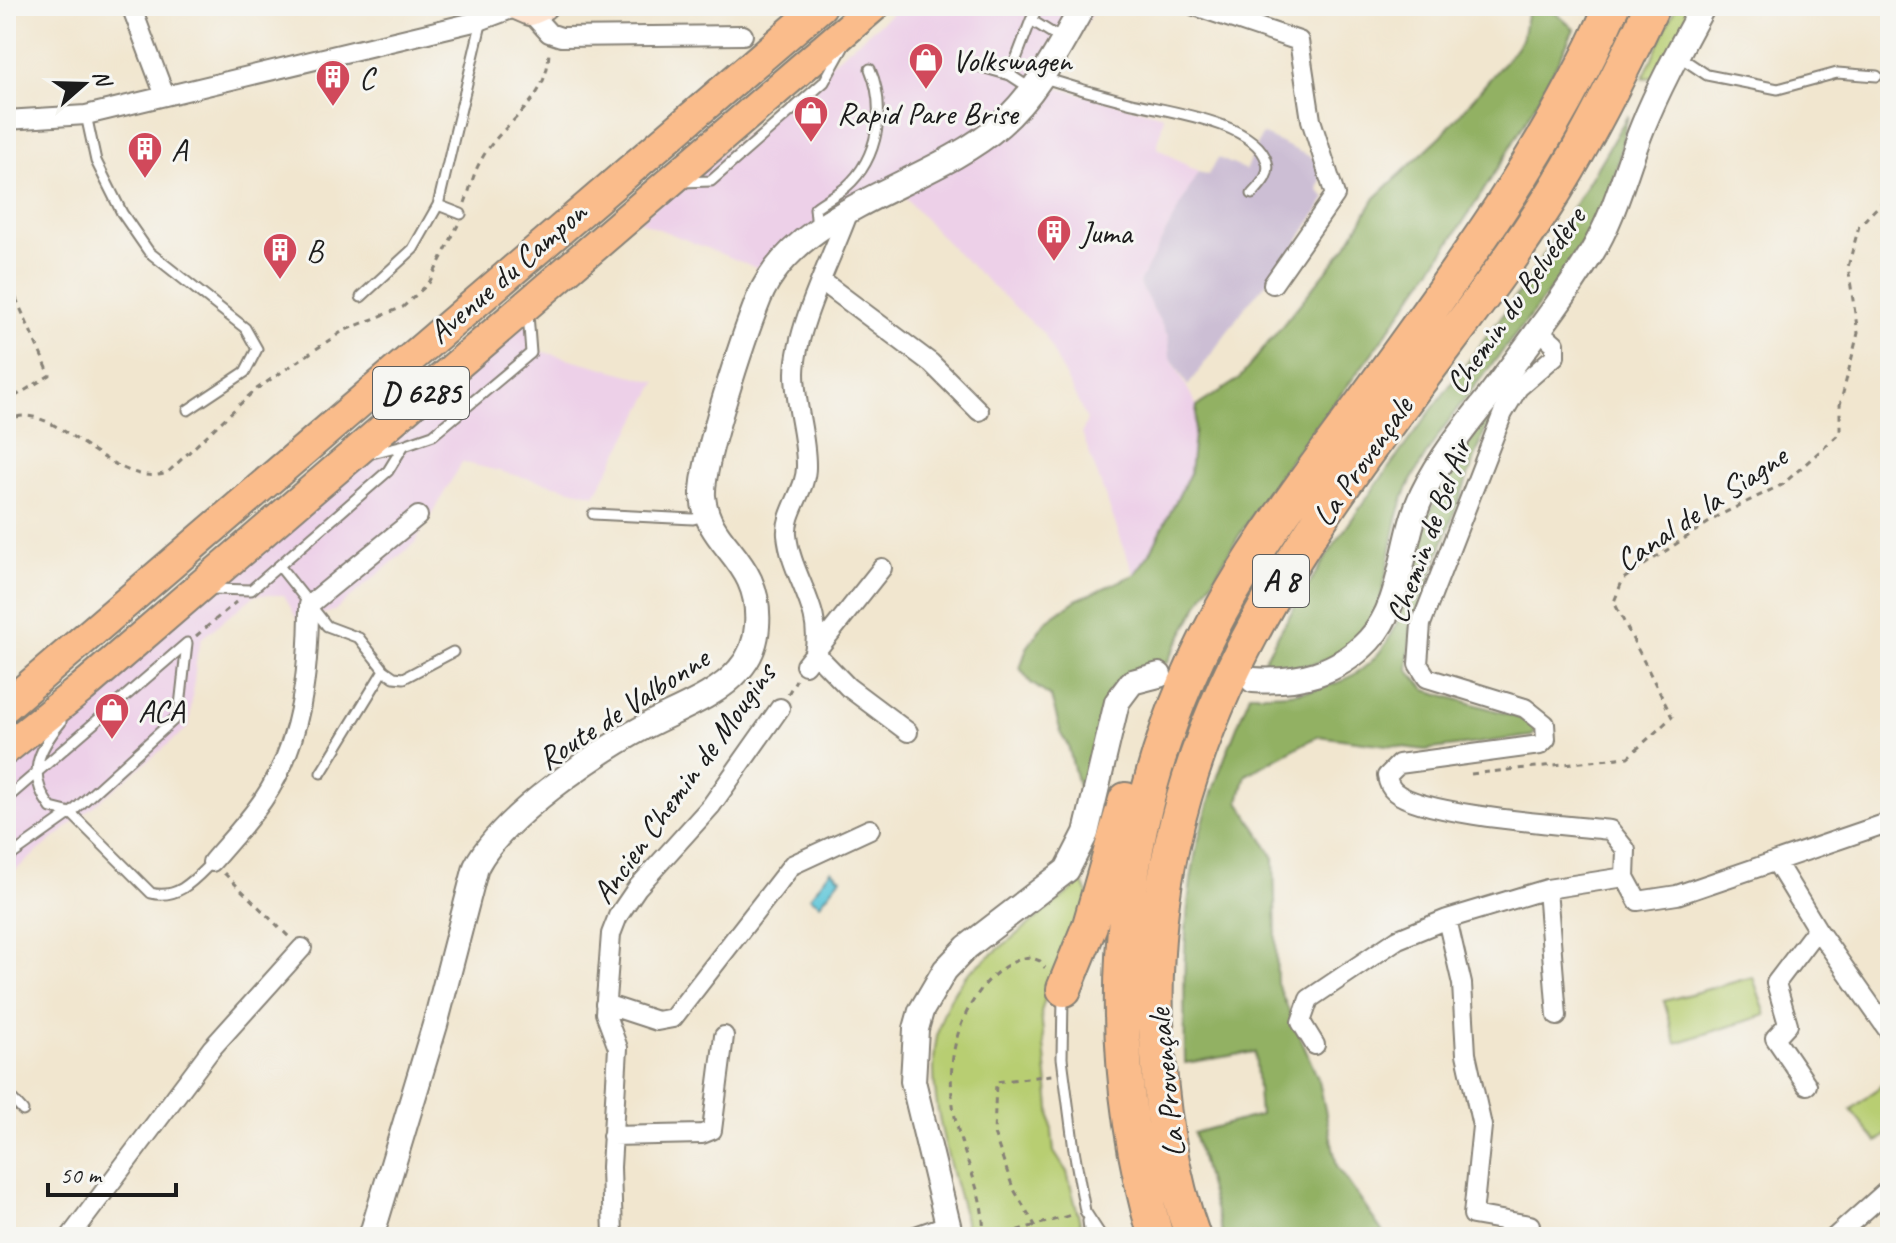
<svg xmlns="http://www.w3.org/2000/svg" width="1896" height="1243" viewBox="0 0 1896 1243" font-family="Caveat,sans-serif">
<style>
.built{fill:#edd0e8}
.industrial{fill:#ccbed4}
.green{fill:#b8ce72;stroke:#6a7547;stroke-width:2}
.forest{fill:#92b164;stroke:#576640;stroke-width:2}
.water{fill:#5dc6d9;stroke:#3c717a;stroke-width:2}
.lines{fill:none;stroke-linecap:round;stroke-linejoin:round}
.service-casing{stroke:#868176;stroke-width:13}
.minor-casing{stroke:#868176;stroke-width:22}
.tertiary-casing{stroke:#868176;stroke-width:28}
.secondary-casing{stroke:#868176;stroke-width:30}
.primary-casing{stroke:#868176;stroke-width:34}
.motorway-casing{stroke:#868176;stroke-width:38}
.path{stroke:#868176;stroke-width:3;stroke-dasharray:6 6;stroke-linecap:butt}
.service{stroke:#fff;stroke-width:9}
.minor{stroke:#fff;stroke-width:18}
.tertiary{stroke:#fff;stroke-width:24}
.secondary{stroke:#fde4d1;stroke-width:26}
.primary{stroke:#fabc8b;stroke-width:30}
.motorway{stroke:#fabc8b;stroke-width:34}
.labels{text-anchor:middle;stroke-width:6;stroke-linejoin:round;paint-order:stroke}
.shield{fill:#f6f6f2;stroke:#5d5d5c;stroke-width:2}
.shield-label{font-size:30px;font-weight:bold;fill:#1c1c1c}
.poi-label{font-size:32px;fill:#1c1c1c;stroke:#f6f6f2;text-anchor:start}
.street-label{font-size:32px;fill:#1c1c1c;stroke:#f6f6f2}
</style>
<rect width="100%" height="100%" fill="#f6f6f2"/>
<filter id="ink" filterUnits="userSpaceOnUse"><feTurbulence type="fractalNoise" baseFrequency=".0125" numOctaves="2"/><feDisplacementMap in="SourceGraphic" scale="16" xChannelSelector="R" yChannelSelector="G"/><feConvolveMatrix kernelMatrix="1 2 1 2 8 2 1 2 1" color-interpolation-filters="sRGB"/></filter>
<filter id="wash" filterUnits="userSpaceOnUse"><feTurbulence type="fractalNoise" baseFrequency=".006" numOctaves="4" result="noise"/><feDisplacementMap in="SourceGraphic" scale="32" xChannelSelector="R" yChannelSelector="G"/><feGaussianBlur stdDeviation="1.8" result="paint"/><feColorMatrix in="noise" values="0 0 0 0 0 0 0 0 0 0 0 0 0 0 0 0 0 1.4 0 .05"/><feComposite in="paint" operator="in"/></filter>
<g filter="url(#wash)">
<rect width="100%" height="100%" fill="#f1e6cf"/>
<path class="built" d="M 901,6 L 1097,6 L 1047,85 L 1164,116 L 1157,148 L 1198,172 L 1139,283 L 1168,336 L 1170,356 L 1197,406 L 1197,432 L 1190,473 L 1150,553 L 1134,575 L 1082,433 L 1087,420 L 1044,334 L 953,249 L 902,195 L 815,236 L 759,269 L 639,221 Z
M 536,316 L 540,351 L 657,382 L 595,495 L 462,462 L 415,543 L 334,611 L 298,621 L 284,595 L 255,595 L 202,638 L 197,654 L 189,727 L 6,878 L 6,762 Z"/>
<path class="industrial" d="M 1262,134 L 1319,161 L 1323,171 L 1318,190 L 1326,198 L 1281,267 L 1248,303 L 1188,386 L 1170,356 L 1168,336 L 1139,283 L 1198,172 L 1208,175 L 1218,158 L 1246,170 Z"/>
<path class="green" d="M 1676,6 L 1693,6 L 1656,77 L 1643,78 Z
M 1082,882 L 1089,895 L 1055,989 L 1047,993 L 1041,1012 L 1054,1152 L 1067,1172 L 1084,1237 L 966,1237 C 967,1216 958,1196 953,1176 C 935,1108 916,1035 966,975 Z
M 1753,977 L 1766,1015 L 1676,1043 L 1664,1001 Z
M 1890,1078 L 1890,1132 L 1877,1142 L 1851,1110 Z"/>
<path class="forest" d="M 1529,6 L 1548,6 L 1574,29 C 1521,142 1448,247 1375,349 C 1338,400 1297,448 1262,500 C 1227,552 1197,607 1167,663 C 1140,666 1123,668 1109,692 L 1083,806 L 1068,745 L 1062,736 L 1051,697 L 1031,683 L 1020,668 L 1027,648 L 1045,622 L 1076,600 L 1134,575 L 1150,553 L 1190,473 L 1197,406 L 1239,379 L 1346,247 L 1375,198 L 1442,135 L 1512,53 L 1522,39 Z
M 1628,115 C 1622,140 1619,169 1609,192 C 1562,300 1466,377 1411,481 C 1390,521 1392,568 1377,609 C 1372,621 1360,634 1351,643 C 1330,666 1289,670 1260,668 C 1326,543 1415,434 1498,321 C 1546,256 1587,185 1628,115 Z
M 1493,410 L 1411,628 L 1408,670 L 1426,690 L 1531,721 L 1536,725 L 1536,731 L 1532,736 L 1425,750 L 1318,736 L 1246,775 L 1239,801 L 1274,858 L 1277,983 L 1319,1081 L 1337,1166 L 1386,1237 L 1223,1237 L 1194,1133 L 1260,1115 L 1255,1052 L 1185,1063 C 1184,994 1182,924 1195,856 C 1206,800 1229,747 1250,694 C 1319,695 1378,685 1402,609 C 1411,580 1416,549 1427,520 C 1442,479 1467,446 1493,410 Z"/>
<path class="water" d="M 831,870 L 841,878 L 820,904 L 810,897 Z"/>
</g>
<g filter="url(#ink)">
<g class="lines">
<defs>
<path id="service" d="M 1039,6 L 1031,20 L 1063,40
M 1677,55 L 1707,75 L 1778,89 L 1837,73 L 1877,76
M 964,62 L 1010,75
M 1044,78 C 1072,87 1100,95 1128,102 C 1164,111 1255,121 1267,162 C 1271,175 1260,185 1252,194
M 1030,88 L 1010,75 L 1031,20
M 86,115 L 96,161 L 122,213 L 149,252 L 245,328 L 257,349 L 245,372 L 188,410
M 682,182 L 711,181 L 824,82 L 844,46
M 438,205 L 461,214
M 817,228 L 815,208 C 825,200 837,195 846,187 C 879,158 886,107 870,69
M 361,297 L 413,249 L 438,205 L 482,20
M 372,453 L 404,445
M 593,514 L 693,519 L 705,516
M 280,567 L 327,626 L 359,638 L 384,670 L 394,677 L 404,678 L 453,652
M 212,589 L 251,590 L 388,471 L 404,445 L 433,435 L 531,353 L 528,314
M 61,722 C 38,750 26,775 51,808 L 71,813 L 151,893 C 178,900 195,879 212,862
M 321,773 L 384,670
M 6,799 L 187,643
M 6,859 L 71,813 L 179,715 L 187,643
M 1063,997 L 1062,1058 L 1074,1150 L 1085,1211 L 1102,1237
M 6,1092 L 23,1111
M 1088,1221 L 1090,1237"/>
<path id="minor" d="M 131,6 L 165,96
M 1195,6 L 1299,41 L 1311,120 L 1335,195 L 1273,284
M 530,12 L 549,33 L 561,37 L 743,35
M 6,120 L 86,115 L 482,20 L 517,7
M 823,282 L 931,363 L 979,411
M 1538,329 L 1555,344 L 1555,356 L 1518,388 L 1503,413 L 1421,624 L 1418,664 L 1427,678 L 1525,708 L 1545,724 L 1546,739 L 1540,745 L 1399,764 L 1387,776 C 1388,782 1390,788 1395,792 C 1424,816 1567,825 1610,830 L 1626,850 L 1625,877 L 1638,901 L 1677,895 L 1890,822
M 814,652 C 824,609 791,577 787,535 C 785,511 807,490 806,465 C 806,434 795,405 795,373 C 796,326 832,258 849,211
M 814,652 L 848,687 L 908,732
M 805,665 L 882,568
M 212,862 C 229,842 248,822 263,800 C 302,743 309,672 309,605 L 418,516
M 1776,862 L 1817,929 L 1776,983 L 1788,1024 L 1775,1038 L 1807,1085
M 1547,889 L 1557,1016
M 1817,929 L 1890,1033
M 605,1004 L 657,1021 L 673,1018 L 792,865 L 870,829
M 1315,1045 L 1301,1022 L 1309,999 L 1398,939 L 1447,919
M 612,1136 L 702,1134 L 712,1130 L 724,1036
M 1530,1225 L 1473,1215 L 1482,1126 L 1466,1054 L 1462,984 L 1447,919 L 1547,889 L 1625,877
M 70,1237 L 212,1048 L 302,948
M 613,1237 L 611,1167 L 618,1048 L 605,1013 L 611,934 L 618,916 L 637,888 L 711,806 L 780,708
M 913,1237 L 950,1224
M 1835,1237 L 1890,1188"/>
<path id="tertiary" d="M 1253,680 C 1298,683 1337,674 1369,640 C 1405,601 1400,539 1423,493 C 1440,458 1464,428 1488,398 C 1523,351 1560,304 1591,254 C 1616,213 1625,170 1643,126 C 1660,84 1682,45 1703,6
M 371,1237 L 435,1025 L 476,867 C 501,817 597,752 646,726 C 676,710 717,696 739,670 C 750,658 756,642 757,626 C 762,558 707,548 703,496 C 701,463 745,333 759,298 C 797,207 931,186 1000,125 C 1037,93 1059,48 1083,6
M 951,1237 L 913,1081 L 916,1029 L 921,1011 L 945,970 L 967,947 L 1067,870 L 1086,833 L 1117,702 L 1132,682 L 1159,675"/>
<path id="secondary" d="M 516,6 L 530,12 L 544,6"/>
<path id="primary" d="M 6,706 L 821,6
M 6,749 L 82,688 L 874,6"/>
<path id="motorway" d="M 1064,989 L 1090,925 L 1126,800
M 1156,1237 C 1093,1021 1117,789 1231,593 C 1268,530 1313,471 1356,412 C 1450,283 1548,153 1612,6
M 1193,1237 C 1168,1169 1159,1093 1156,1021 C 1148,773 1264,587 1408,396 C 1458,328 1512,261 1556,189 C 1592,130 1623,68 1652,6"/>
</defs>
<use href="#service" class="service-casing"/>
<use href="#minor" class="minor-casing"/>
<use href="#tertiary" class="tertiary-casing"/>
<use href="#secondary" class="secondary-casing"/>
<use href="#primary" class="primary-casing"/>
<use href="#motorway" class="motorway-casing"/>
<path class="path" d="M 465,203 C 470,190 473,174 480,162 C 502,119 549,106 549,49
M 6,276 L 50,375 L 6,402
M 6,422 C 50,391 111,492 167,473 L 255,390 L 343,331 L 403,307 L 429,283 L 458,225
M 196,636 L 236,602
M 788,694 L 796,680
M 1471,774 L 1628,757 L 1672,717 L 1614,602 L 1623,579 L 1720,515 L 1783,484 L 1840,433 L 1840,405 L 1858,333 L 1848,267 L 1859,226 L 1890,194
M 224,873 L 290,938
M 983,1237 C 986,1198 967,1167 958,1130 C 946,1084 949,1035 977,995 C 989,977 1008,960 1030,957 L 1040,961 L 1045,968
M 994,1237 L 1075,1214
M 1042,1237 L 1013,1188 L 994,1134 L 996,1082 L 1052,1075"/>
<use href="#service" class="service"/>
<use href="#minor" class="minor"/>
<use href="#tertiary" class="tertiary"/>
<use href="#secondary" class="secondary"/>
<use href="#primary" class="primary"/>
<use href="#motorway" class="motorway"/>
</g>
</g>
<defs>
<symbol id="shop-pin" viewBox="-11 -11 22 30"><path d="M0 17L-7.5 6A9.5 9.5 0 1 1 7.5 6Z" fill="#d1495b" stroke="#f6f6f2"/><path d="M-5-2.5h2.3a2.7 3.5 0 0 1 5.4 0H5L5.5 6h-11ZM-1.5-2.5h3a1.5 2.3 0 0 0-3 0Z" fill="#fff"/></symbol>
<symbol id="building-pin" viewBox="-11 -11 22 30"><path d="M0 17L-7.5 6A9.5 9.5 0 1 1 7.5 6Z" fill="#d1495b" stroke="#f6f6f2"/><path d="M-4-6H4V6H1V3H-1V6H-4ZM-2.5-4.3h1.7v1.8h-1.7ZM.8-4.3h1.7v1.8H.8ZM-2.5-1h1.7V.8h-1.7ZM.8-1h1.7V.8H.8Z" fill="#fff"/></symbol>
</defs>
<g fill-rule="evenodd">
<use href="#shop-pin" x="906" y="40" width="40" height="54"/>
<use href="#building-pin" x="313" y="57" width="40" height="54"/>
<use href="#shop-pin" x="791" y="93" width="40" height="54"/>
<use href="#building-pin" x="125" y="129" width="40" height="54"/>
<use href="#building-pin" x="1034" y="212" width="40" height="54"/>
<use href="#building-pin" x="260" y="230" width="40" height="54"/>
<use href="#shop-pin" x="92" y="690" width="40" height="54"/>
</g>
<g class="labels">
<g class="shield">
<rect x="373" y="367" width="96" height="52" rx="6"/>
<rect x="1253" y="555" width="56" height="52" rx="6"/>
</g>
<g class="shield-label">
<text x="421" y="403">D 6285</text>
<text x="1281" y="591">A 8</text>
</g>
<g class="poi-label">
<text x="952" y="71">Volkswagen</text>
<text x="359" y="88">C</text>
<text x="837" y="124">Rapid Pare Brise</text>
<text x="171" y="160">A</text>
<text x="1080" y="243">Juma</text>
<text x="306" y="261">B</text>
<text x="138" y="721">ACA</text>
</g>
<g class="street-label">
<text transform="translate(507 272) rotate(-41)" y="11">Avenue du Campon</text>
<text transform="translate(1515 300) rotate(-55)" y="11">Chemin du Belvédère</text>
<text transform="translate(1362 461) rotate(-55)" y="11">La Provençale</text>
<text transform="translate(1701 508) rotate(-34)" y="11">Canal de la Siagne</text>
<text transform="translate(1428 531) rotate(-70)" y="11">Chemin de Bel Air</text>
<text transform="translate(623 708) rotate(-33)" y="11">Route de Valbonne</text>
<text transform="translate(683 783) rotate(-54)" y="11">Ancien Chemin de Mougins</text>
<text transform="translate(1166 1083) rotate(-96)" y="11">La Provençale</text>
</g>
</g>
<rect width="1896" height="1243" fill="none" stroke="#f6f6f2" stroke-width="32"/>
<g transform="translate(84 84) rotate(70)" stroke="#f6f6f2" stroke-width="6" paint-order="stroke">
<path d="M0-6L14 30L0 20L-14 30Z" fill="#1c1c1c"/>
<text y="-12" font-size="22" font-weight="bold" text-anchor="middle" fill="#1c1c1c">N</text>
</g>
<path d="M48 1183v12h128v-12" fill="none" stroke="#1c1c1c" stroke-width="4"/>
<text x="60" y="1183" font-size="24" fill="#1c1c1c" stroke="#f6f6f2" stroke-width="6" paint-order="stroke">50 m</text>
</svg>
